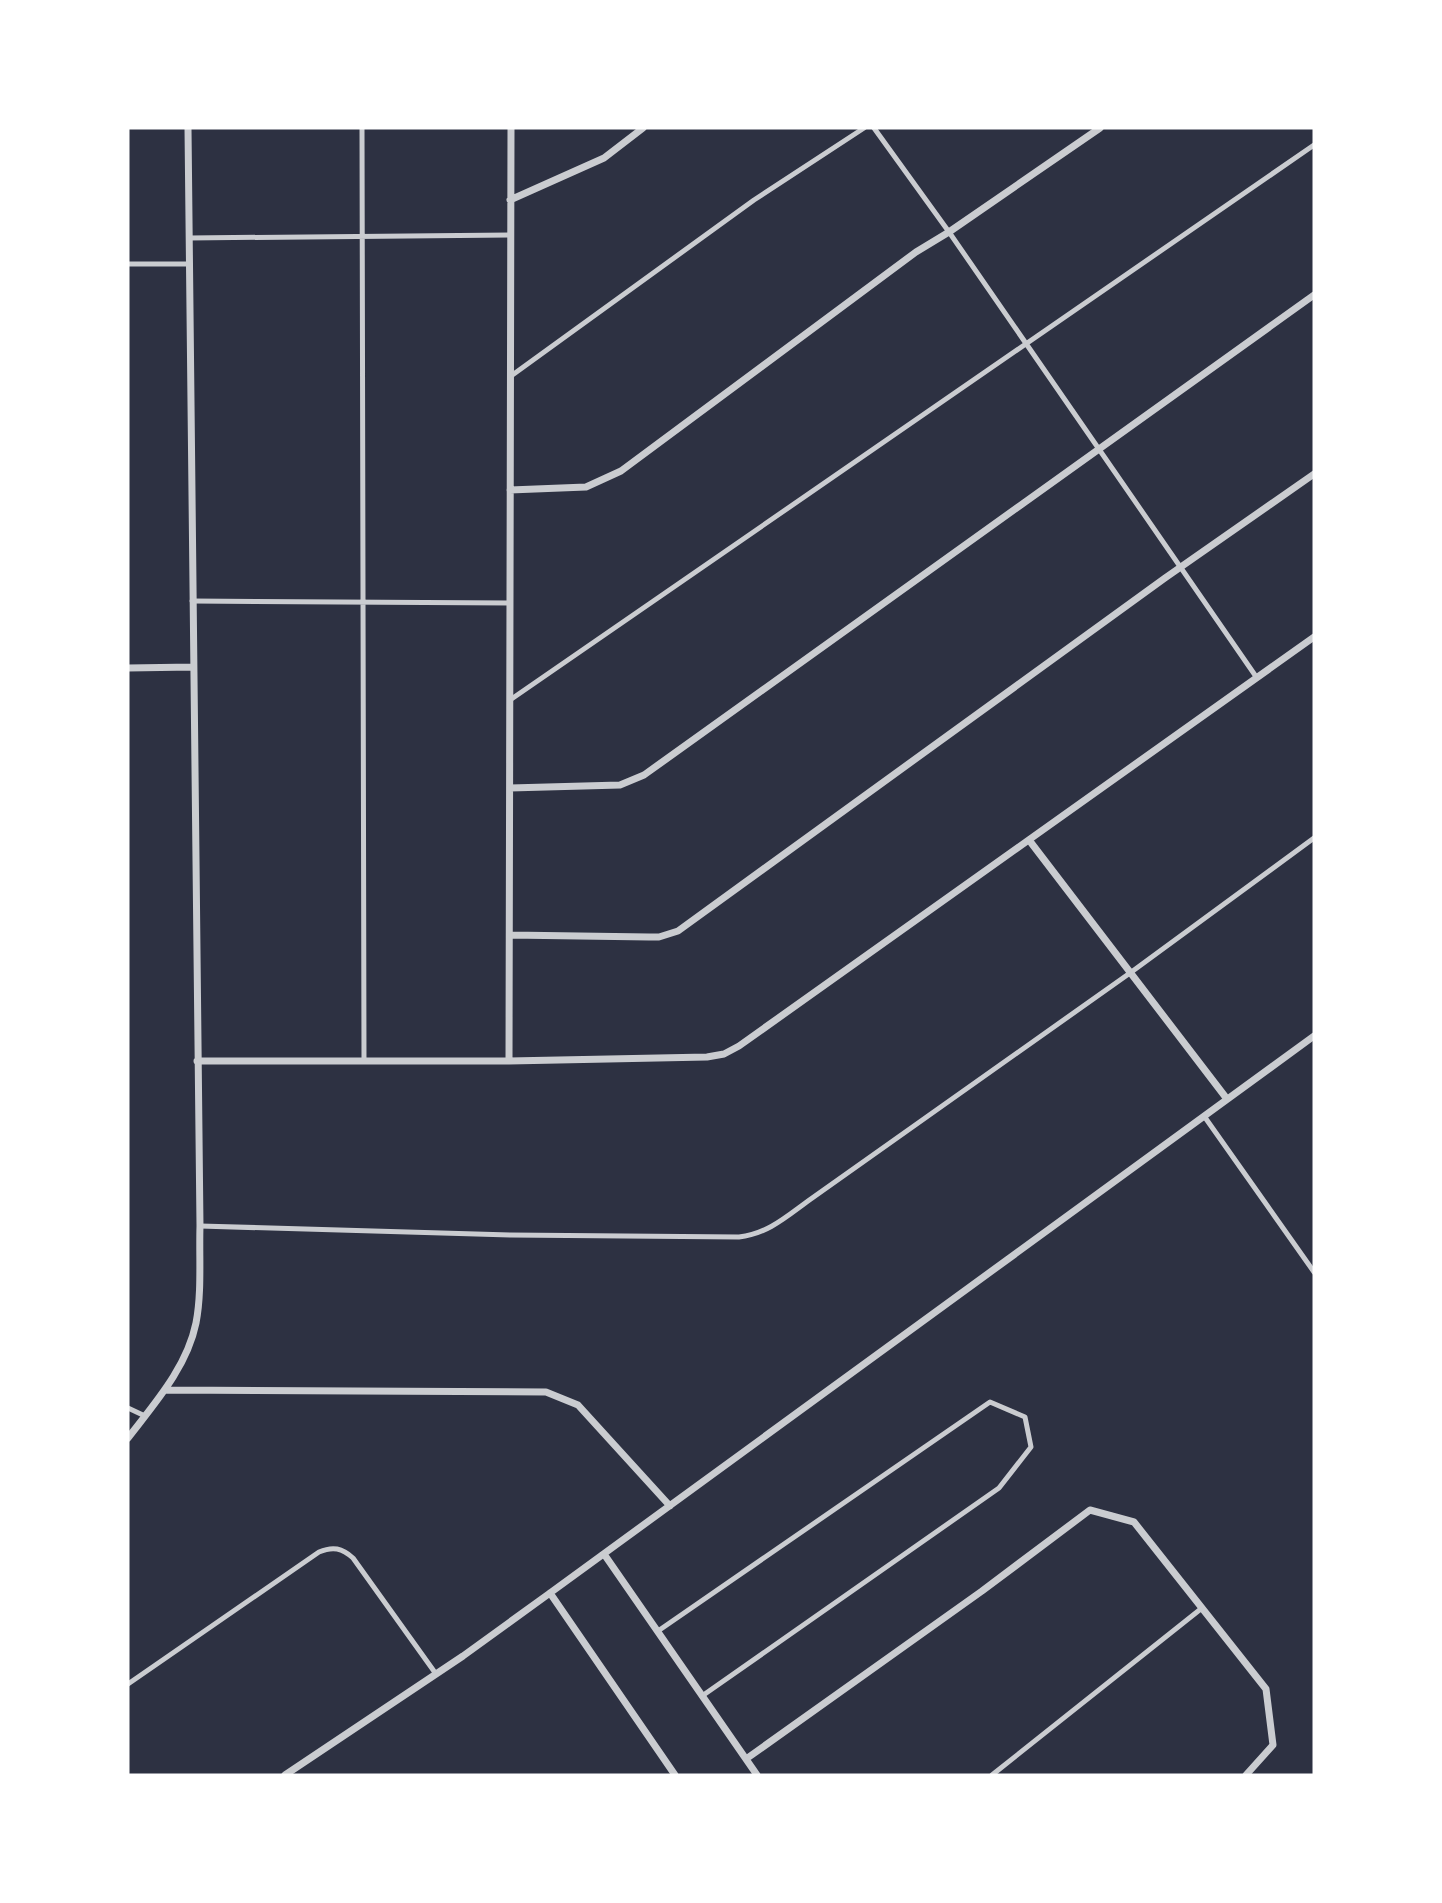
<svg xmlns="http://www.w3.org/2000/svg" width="1442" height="1903" viewBox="0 0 1442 1903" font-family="Jost,sans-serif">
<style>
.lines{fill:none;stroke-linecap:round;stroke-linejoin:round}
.service{stroke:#caccd0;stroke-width:5}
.minor{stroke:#caccd0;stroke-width:7}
</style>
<rect width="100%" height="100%" fill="#2d3142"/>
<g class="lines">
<path class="service" d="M 362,128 L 364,1061
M 874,128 L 949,232 L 1257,678
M 189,238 L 510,235
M 128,264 L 190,264
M 511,376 L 754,200 L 864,128
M 192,601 L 510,603
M 510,700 L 1314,145
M 1204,1116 L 1314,1272
M 200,1226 L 510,1235 L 739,1237 C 767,1234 786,1217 808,1201 L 1130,973 L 1314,838
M 128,1408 L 145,1416
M 658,1631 L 990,1402 L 1025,1417 L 1031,1447 L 999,1488 L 702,1696
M 128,1684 L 319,1552 C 333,1546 342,1548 353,1558 L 436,1674
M 992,1775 L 1202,1608"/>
<path class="minor" d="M 510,200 L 604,158 L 643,128
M 510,490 L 586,487 L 621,471 L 916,252 L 949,232 L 1100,128
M 128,668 L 193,667
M 510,788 L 620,785 L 644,775 L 1314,295
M 1029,840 L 1227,1099
M 510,935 L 649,937 L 659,937 L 678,931 L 1165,578 L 1314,474
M 197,1061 L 509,1061 L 707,1057 L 724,1054 L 739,1046 L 1314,637
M 509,1061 L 511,128
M 166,1390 L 546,1392 L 578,1405 L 670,1506
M 128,1438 C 155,1403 187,1367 196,1323 C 202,1292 199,1257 200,1226 L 188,128
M 604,1554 L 757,1775
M 550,1593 L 675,1775
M 746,1759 L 982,1591 L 1090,1510 L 1134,1522 L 1266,1689 L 1273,1745 L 1246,1775
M 285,1775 L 463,1656 L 550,1593 L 1314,1036"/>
</g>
<rect width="1442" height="1903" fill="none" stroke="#ffffff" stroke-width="259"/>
</svg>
